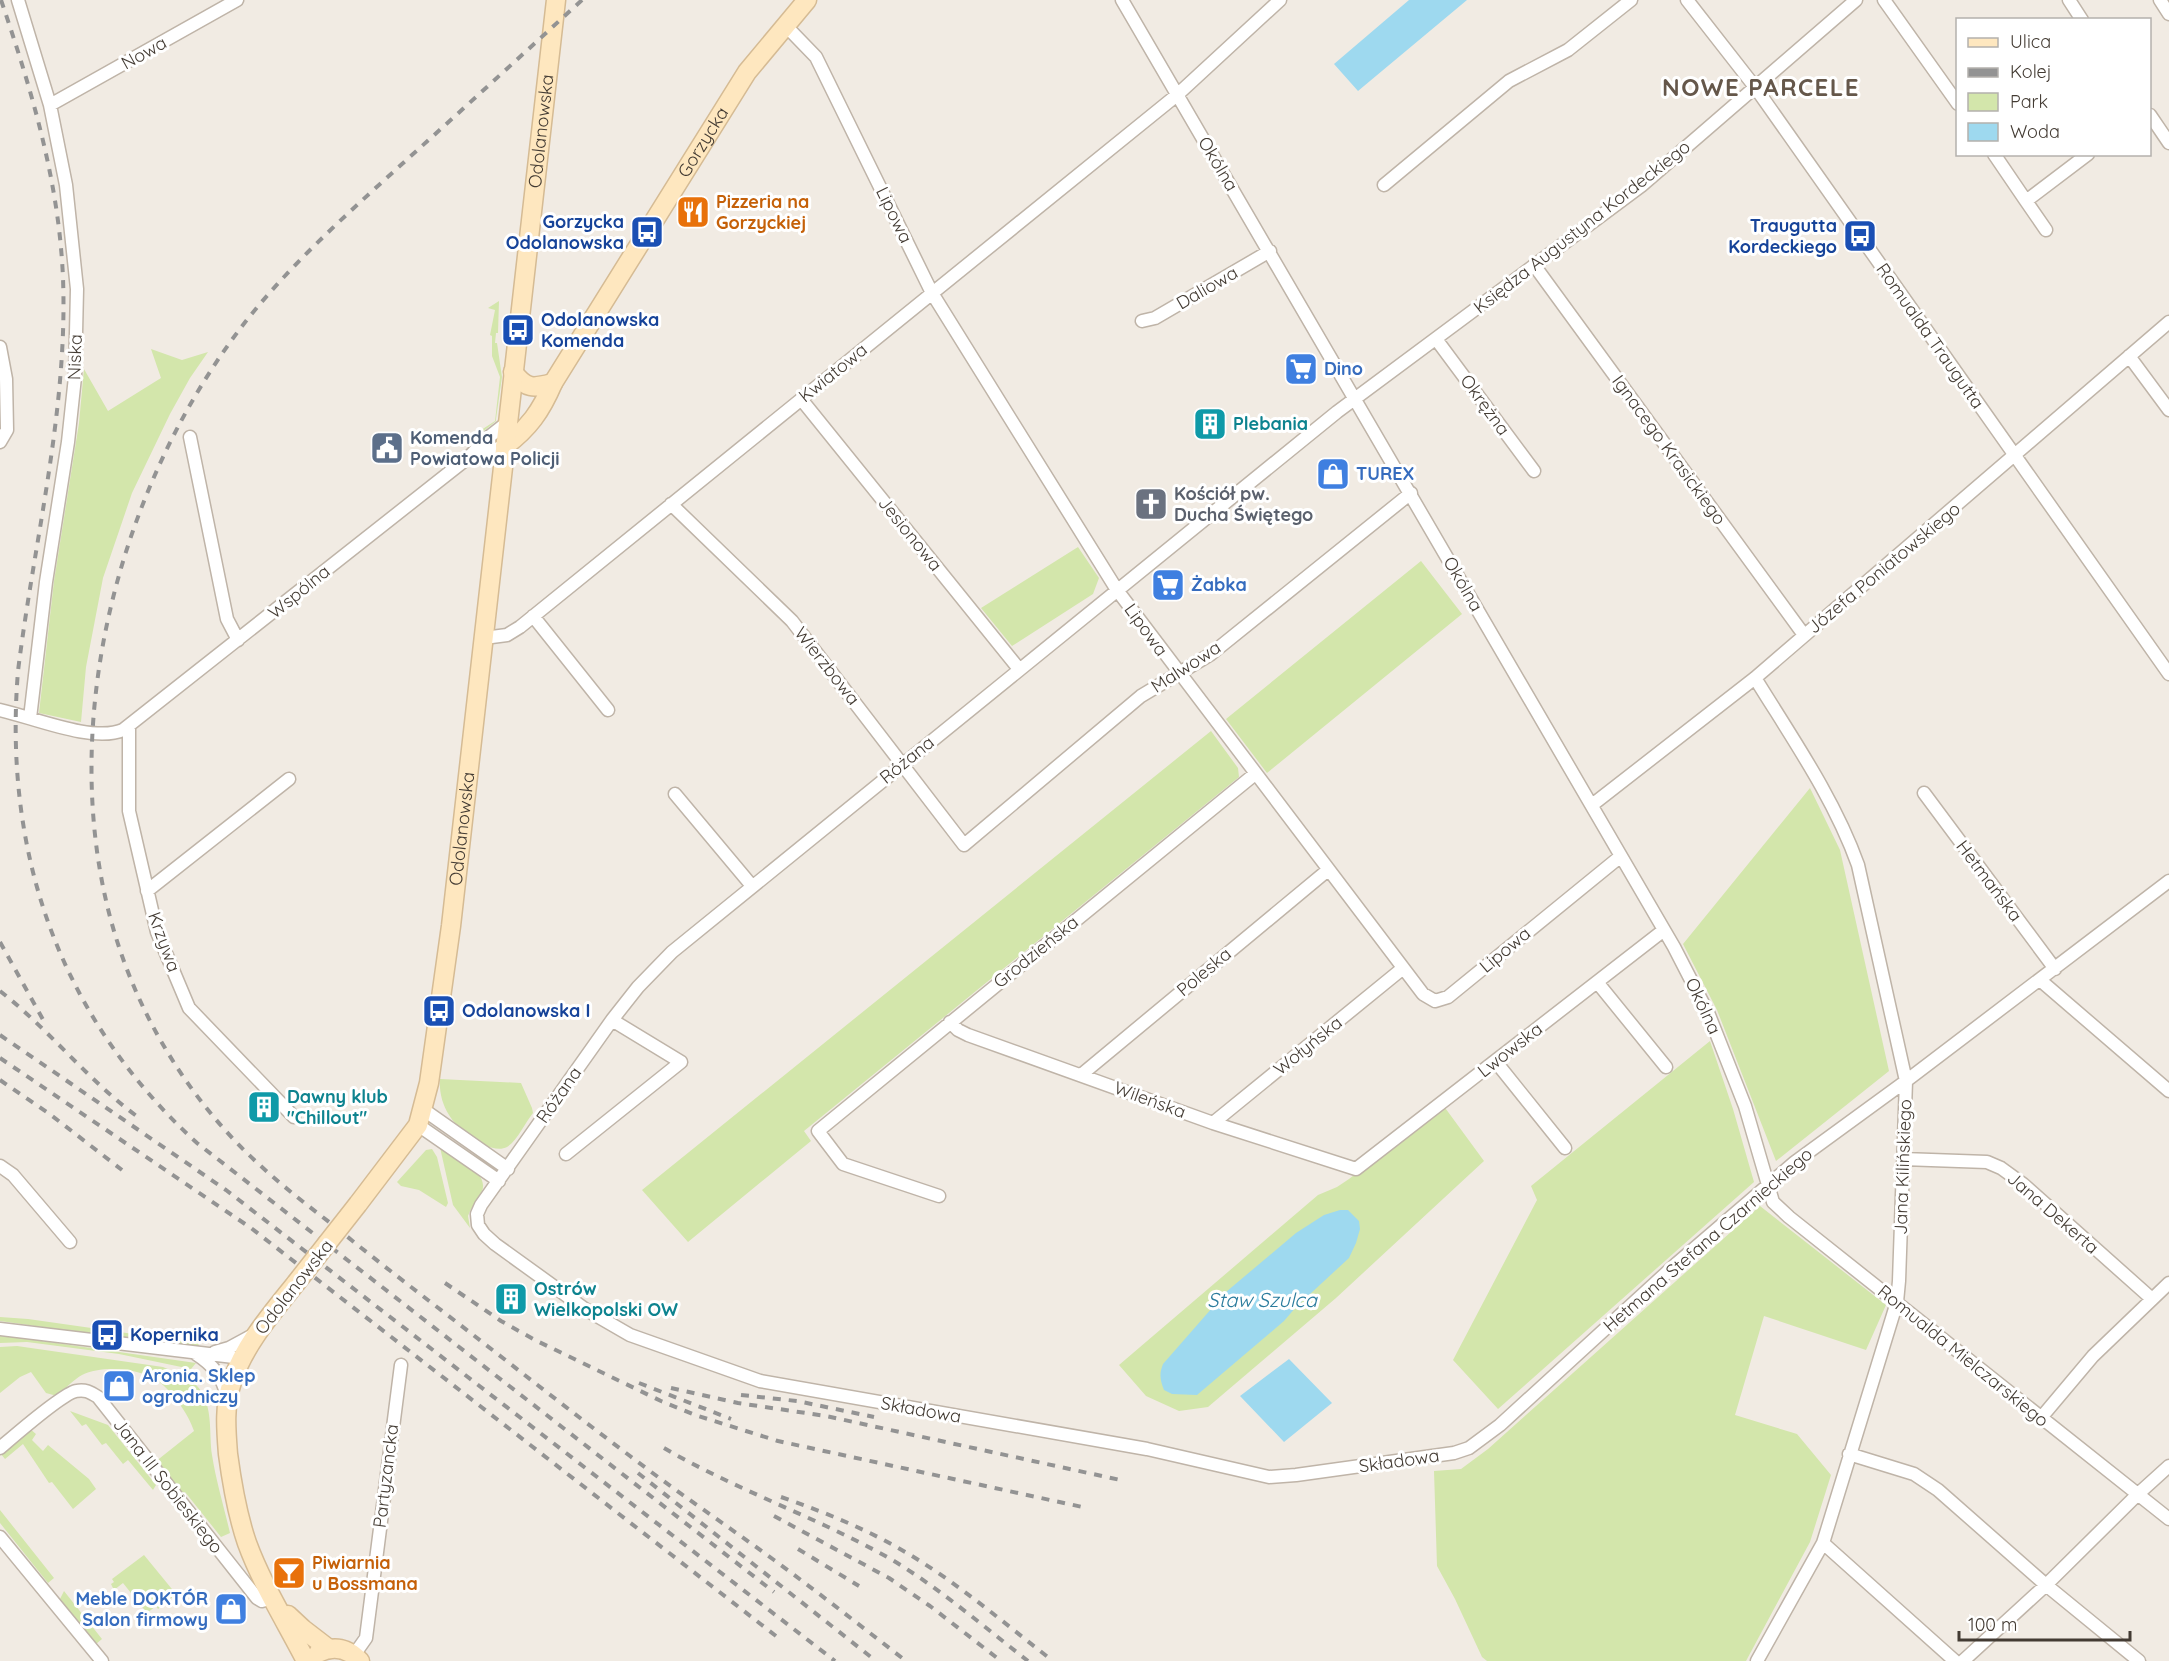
<svg xmlns="http://www.w3.org/2000/svg" width="2169" height="1661" viewBox="0 0 2169 1661" font-family="Quicksand,sans-serif">
<style>
.green{fill:#d3e6ab}
.water{fill:#9ed9ef}
.lines{fill:none;stroke-linecap:round;stroke-linejoin:round}
.street-casing{stroke:#bfb4a8;stroke-width:15}
.secondary-casing{stroke:#d5bb94;stroke-width:21}
.street{stroke:#fff;stroke-width:12}
.secondary{stroke:#fee7bf;stroke-width:18}
.rail{stroke:#939393;stroke-width:4;stroke-dasharray:8 8;stroke-linecap:butt}
.secondary-bridge-casing{stroke:#d5bb94;stroke-width:21;stroke-linecap:butt}
.secondary-bridge{stroke:#fee7bf;stroke-width:18}
.labels{text-anchor:middle;stroke-width:6;stroke-linejoin:round;paint-order:stroke}
.street-label{font-size:18px;fill:#433b33;stroke:#fff}
.food-label{font-size:18px;font-weight:bold;fill:#c56008;stroke:#fff;text-anchor:start}
.transit-label{font-size:18px;font-weight:bold;fill:#164399;stroke:#fff;text-anchor:start}
.shop-label{font-size:18px;font-weight:bold;fill:#366cbe;stroke:#fff;text-anchor:start}
.culture-label{font-size:18px;font-weight:bold;fill:#0d838f;stroke:#fff;text-anchor:start}
.service-label{font-size:18px;font-weight:bold;fill:#4e5e75;stroke:#fff;text-anchor:start}
.worship-label{font-size:18px;font-weight:bold;fill:#5b616d;stroke:#fff;text-anchor:start}
.water-label{font-size:20px;font-style:italic;fill:#2b7c9d;stroke:#fff}
.district-label{font-size:24px;font-weight:bold;letter-spacing:1.5px;fill:#65574a;stroke:#fff}
</style>
<rect width="100%" height="100%" fill="#f1ebe3"/>
<path class="green" d="M 499,301 L 498,333 L 496,333 L 495,343 L 497,343 L 502,377 L 496,419 L 496,421 L 475,438 L 475,434 L 495,421 L 500,377 L 492,356 L 492,336 L 490,335 L 495,310 L 488,308 Z
M 151,349 L 182,360 L 208,352 L 190,378 L 170,414 L 132,493 L 103,578 L 86,667 L 81,722 L 39,713 L 54,581 L 79,423 L 84,369 L 108,411 L 161,378 Z
M 1078,547 L 1099,578 L 1093,594 L 1012,646 L 981,608 Z
M 1421,561 L 1462,614 L 1267,773 L 1226,719 Z
M 1211,731 L 1238,768 L 1239,777 L 804,1131 L 811,1141 L 688,1242 L 642,1190 Z
M 1810,788 L 1840,850 L 1889,1071 L 1776,1161 L 1717,1010 L 1683,944 Z
M 1710,1041 L 1733,1109 L 1754,1182 L 1498,1409 L 1453,1360 L 1537,1200 L 1531,1186 Z
M 440,1079 L 521,1083 L 532,1108 L 533,1113 C 525,1123 517,1141 507,1147 C 490,1156 457,1129 449,1115 C 442,1104 439,1091 440,1079 Z
M 1443,1105 L 1484,1161 L 1336,1298 L 1208,1407 L 1179,1411 L 1146,1396 L 1119,1365 L 1318,1195 L 1337,1187 L 1349,1179 Z
M 439,1143 C 452,1153 490,1172 482,1191 C 478,1200 471,1207 468,1216 L 470,1228 L 453,1205 Z
M 432,1149 L 437,1157 L 448,1203 L 446,1207 L 419,1190 L 401,1186 L 397,1182 L 426,1150 Z
M 1760,1206 L 1886,1305 L 1866,1350 L 1764,1316 L 1735,1415 L 1797,1434 L 1831,1475 L 1810,1542 L 1746,1661 L 1487,1661 L 1482,1657 L 1455,1599 L 1437,1566 L 1434,1471 L 1461,1469 L 1488,1449 Z
M 0,1317 L 28,1319 L 197,1343 L 199,1345 L 199,1349 L 0,1321 Z
M 0,1336 L 21,1338 L 196,1363 L 191,1369 L 119,1354 L 27,1342 L 0,1343 Z
M 17,1346 L 163,1367 C 175,1372 194,1379 201,1391 C 213,1410 209,1434 212,1455 C 216,1481 224,1507 230,1533 L 221,1537 L 185,1492 L 179,1495 L 155,1462 L 194,1431 C 189,1415 172,1391 159,1382 C 140,1368 103,1365 82,1375 C 73,1380 65,1389 57,1396 L 46,1393 L 31,1372 L 20,1377 L 0,1393 L 0,1347 Z
M 70,1411 L 108,1425 L 156,1485 L 153,1490 L 128,1460 L 123,1464 L 106,1443 L 102,1445 L 86,1424 L 82,1426 Z
M 29,1428 L 36,1434 L 32,1440 L 43,1451 L 48,1445 L 89,1479 L 96,1489 L 73,1509 L 52,1482 L 49,1483 L 23,1444 L 5,1459 L 0,1453 Z
M 0,1510 L 54,1578 L 48,1583 L 0,1523 Z
M 144,1555 L 176,1594 L 158,1609 L 156,1606 L 147,1613 L 123,1583 L 114,1590 L 111,1584 L 114,1582 L 112,1579 Z
M 64,1591 L 102,1639 L 96,1644 L 60,1599 Z"/>
<path class="water" d="M 1409,0 L 1467,0 L 1358,91 L 1334,64 Z
M 1340,1210 L 1348,1210 L 1359,1221 L 1360,1229 L 1356,1243 L 1349,1258 L 1296,1307 L 1284,1321 L 1197,1395 L 1172,1394 L 1164,1390 C 1160,1380 1159,1374 1163,1364 L 1226,1292 L 1296,1233 L 1324,1215 Z
M 1289,1359 L 1332,1403 L 1284,1442 L 1240,1396 Z"/>
<g class="lines">
<defs>
<path id="street" d="M 18,0 L 50,105 L 66,185 L 77,289 L 75,377 L 68,442 L 46,582 L 30,718
M 1122,0 L 1674,947 L 1709,1015 L 1745,1106 L 1773,1202 L 1789,1217 L 2169,1519
M 1687,0 L 1755,87 L 2169,674
M 1856,0 L 1641,186 L 1337,412 L 672,952 L 638,987 L 612,1020 L 481,1205 L 477,1214 L 478,1225 L 484,1234 L 495,1244 L 585,1309 L 630,1335 L 760,1381 L 1147,1449 L 1269,1477 L 1296,1475 L 1454,1453 L 1469,1448 L 1500,1425 L 1675,1265 L 1795,1162 L 1906,1081 L 2169,881
M 1884,0 L 1958,104
M 2069,0 L 2082,20
M 2160,0 L 2169,14
M 785,25 L 816,57 L 932,293 L 1117,590 L 1423,994 L 1435,1001 L 1448,997 L 1621,856
M 50,105 L 237,0
M 2150,115 L 2169,143
M 1994,154 L 2026,201 L 2088,154
M 1384,185 L 1509,81 L 1568,50 L 1631,0
M 2026,201 L 2046,230
M 1534,265 L 1804,635
M 1142,321 L 1155,318 L 1270,251
M 1436,339 L 1534,471
M 0,347 L 6,379 L 7,430 L 0,442
M 2129,356 L 2169,410
M 801,399 L 1019,669
M 190,437 L 227,619 L 238,640
M 470,457 L 505,446
M 671,504 L 792,621 L 964,845 L 1141,696 L 1211,654 L 1411,493
M 533,616 L 608,710
M 484,638 L 507,635 L 520,627 L 1177,95 L 1280,0
M 1755,678 C 1792,738 1834,798 1858,865 L 1906,1081 L 1899,1281 L 1897,1302 L 1823,1543 L 1757,1661
M 0,710 C 32,717 93,743 123,730 L 469,457 L 485,440 L 508,422
M 129,726 L 129,811 L 157,932 L 189,1008 L 294,1117
M 1924,793 L 2055,969
M 675,794 L 752,886
M 1592,805 L 1755,678 L 2169,322
M 147,891 L 289,779
M 2040,980 L 2169,1091
M 1597,982 L 1666,1067
M 950,1022 L 958,1030 L 968,1035 L 1213,1123 L 1356,1169 L 1664,930
M 1496,1062 L 1565,1148
M 1081,1075 L 1328,870
M 424,1110 L 508,1169
M 1213,1123 L 1402,969
M 418,1125 L 499,1181
M 566,1154 L 681,1062 L 612,1020
M 1903,1159 L 1987,1162 L 2001,1168 L 2023,1184 L 2152,1299
M 0,1166 L 13,1175 L 70,1242
M 939,1196 L 843,1164 L 818,1131 L 1255,774
M 0,1329 L 242,1358
M 215,1352 L 229,1348 L 253,1335
M 196,1354 C 213,1365 222,1376 227,1396
M 2040,1419 L 2093,1356 L 2169,1283
M 0,1448 C 14,1436 62,1394 76,1391 C 85,1389 90,1392 98,1397 L 257,1598 L 262,1601 L 273,1598
M 1849,1454 L 1914,1474 L 1938,1490 L 2046,1585 L 2139,1661
M 0,1537 L 102,1661
M 1823,1543 L 1955,1661
M 354,1655 L 366,1638 L 401,1365
M 1963,1661 L 2046,1585 L 2138,1494 L 2169,1466"/>
<g id="secondary">
<path d="M 513,372 C 527,390 533,388 553,383"/>
<path id="s1" d="M 505,446 C 529,428 541,411 553,383 L 747,72 L 807,0"/>
<path id="s2" d="M 358,1204 L 418,1125 L 429,1083 L 451,926 L 556,0"/>
<path d="M 296,1283 C 272,1313 244,1345 232,1382 C 224,1406 226,1429 228,1454 C 232,1484 237,1514 247,1543 C 262,1584 286,1622 306,1661"/>
<path d="M 288,1615 L 303,1629 L 329,1649"/>
<path d="M 318,1653 C 334,1645 348,1648 360,1661"/>
</g>
</defs>
<use href="#street" class="street-casing"/>
<use href="#secondary" class="secondary-casing"/>
<use href="#street" class="street"/>
<use href="#secondary" class="secondary"/>
<path class="rail" d="M 1,0 C 32,91 59,182 63,278 C 68,410 34,541 18,671 C 3,854 60,1018 197,1143 L 774,1592
M 582,0 C 522,55 462,110 402,164 C 347,214 292,263 246,321 C 125,476 62,702 105,896 C 124,983 166,1064 225,1130 C 257,1166 295,1196 333,1225 C 367,1253 402,1280 437,1307 C 502,1357 565,1407 630,1456 C 677,1492 726,1525 774,1560 C 819,1593 862,1627 906,1661
M 0,942 L 46,1025
M 0,991 C 51,1031 90,1083 142,1120
M 0,1035 L 226,1190 L 835,1661
M 0,1058 L 251,1228 L 776,1636
M 0,1080 L 51,1115 L 122,1170
M 445,1283 L 501,1321 L 535,1340 L 661,1401 L 695,1415 L 778,1441 L 1087,1508
M 639,1383 L 731,1419
M 671,1388 L 738,1403 L 826,1416 L 1125,1481
M 741,1395 L 797,1401 L 874,1417
M 664,1448 C 736,1490 816,1517 889,1558 C 938,1587 983,1626 1028,1661
M 638,1473 L 876,1661
M 781,1497 C 830,1514 876,1533 920,1561 C 966,1590 1009,1627 1053,1661
M 774,1516 L 889,1578 L 930,1606 L 1001,1661
M 798,1549 L 859,1586"/>
<defs>
<path id="secondary-bridge" d="M 296,1283 L 358,1204"/>
</defs>
<use href="#secondary-bridge" class="secondary-bridge-casing"/>
<use href="#secondary-bridge" class="secondary-bridge"/>
</g>
<defs>
<symbol id="restaurant-square" viewBox="-11 -11 22 22"><rect x="-9" y="-9" width="18" height="18" rx="4" fill="#e8710a" stroke="#fff"/><path d="M-5-6h1v4h1v-4h1v4h1v-4h1v5L-1.5 .5V6h-2V.5L-5-1ZM5-6V6H3V1.5H1.5Q1.5-4 5-6Z" fill="#fff"/></symbol>
<symbol id="bus-square" viewBox="-11 -11 22 22"><rect x="-9" y="-9" width="18" height="18" rx="4" fill="#1a4fb4" stroke="#fff"/><path d="M-5-6H5V4H4V6H2V4H-2V6H-4V4H-5ZM-3.5-4V0h7V-4ZM-3.5 1.2v1.5H-2V1.2ZM2 1.2v1.5H3.5V1.2Z" fill="#fff"/></symbol>
<symbol id="supermarket-square" viewBox="-11 -11 22 22"><rect x="-9" y="-9" width="18" height="18" rx="4" fill="#3f7fe0" stroke="#fff"/><path d="M-6-5.5h2.5l.6 2H6L4.5 2H-2.5L-4.4-4H-6ZM-1.5 3.2a1.3 1.3 0 1 0 .1 0ZM3 3.2a1.3 1.3 0 1 0 .1 0Z" fill="#fff"/></symbol>
<symbol id="building-square" viewBox="-11 -11 22 22"><rect x="-9" y="-9" width="18" height="18" rx="4" fill="#0f9aa8" stroke="#fff"/><path d="M-4-6H4V6H1V3H-1V6H-4ZM-2.5-4.3h1.7v1.8h-1.7ZM.8-4.3h1.7v1.8H.8ZM-2.5-1h1.7V.8h-1.7ZM.8-1h1.7V.8H.8Z" fill="#fff"/></symbol>
<symbol id="civic-square" viewBox="-11 -11 22 22"><rect x="-9" y="-9" width="18" height="18" rx="4" fill="#5c6f8a" stroke="#fff"/><path d="M-.6-6.5H3V-4.5H.6V-3L4-1V1h2V6H-6V1h2V-1L-.6-3ZM-1.2 2.5V6h2.4V2.5Z" fill="#fff"/></symbol>
<symbol id="shop-square" viewBox="-11 -11 22 22"><rect x="-9" y="-9" width="18" height="18" rx="4" fill="#3f7fe0" stroke="#fff"/><path d="M-5-2.5h2.3a2.7 3.5 0 0 1 5.4 0H5L5.5 6h-11ZM-1.5-2.5h3a1.5 2.3 0 0 0-3 0Z" fill="#fff"/></symbol>
<symbol id="church-square" viewBox="-11 -11 22 22"><rect x="-9" y="-9" width="18" height="18" rx="4" fill="#6b7280" stroke="#fff"/><path d="M-1.2-6h2.4v3.5h3.3v2.4h-3.3V6h-2.4V-.1h-3.3v-2.4h3.3Z" fill="#fff"/></symbol>
<symbol id="bar-square" viewBox="-11 -11 22 22"><rect x="-9" y="-9" width="18" height="18" rx="4" fill="#e8710a" stroke="#fff"/><path d="M-6-5H6L.8 .8V4.5H3.5V6h-7V4.5H-.8V.8Z" fill="#fff"/></symbol>
</defs>
<g fill-rule="evenodd">
<use href="#restaurant-square" x="674" y="193" width="38" height="38"/>
<use href="#bus-square" x="628" y="213" width="38" height="38"/>
<use href="#bus-square" x="1841" y="217" width="38" height="38"/>
<use href="#bus-square" x="499" y="311" width="38" height="38"/>
<use href="#supermarket-square" x="1282" y="350" width="38" height="38"/>
<use href="#building-square" x="1191" y="405" width="38" height="38"/>
<use href="#civic-square" x="368" y="429" width="38" height="38"/>
<use href="#shop-square" x="1314" y="455" width="38" height="38"/>
<use href="#church-square" x="1132" y="485" width="38" height="38"/>
<use href="#supermarket-square" x="1149" y="566" width="38" height="38"/>
<use href="#bus-square" x="420" y="992" width="38" height="38"/>
<use href="#building-square" x="245" y="1088" width="38" height="38"/>
<use href="#building-square" x="492" y="1280" width="38" height="38"/>
<use href="#bus-square" x="88" y="1316" width="38" height="38"/>
<use href="#shop-square" x="100" y="1367" width="38" height="38"/>
<use href="#bar-square" x="270" y="1554" width="38" height="38"/>
<use href="#shop-square" x="212" y="1590" width="38" height="38"/>
</g>
<g class="labels">
<g class="street-label">
<text transform="translate(144 53) rotate(-29)" y="6">Nowa</text>
<text dy="6" stroke="none"><textPath href="#s2" startOffset="1101">Odolanowska</textPath></text>
<text dy="6" stroke="none"><textPath href="#s1" startOffset="364">Gorzycka</textPath></text>
<text transform="translate(1218 164) rotate(59)" y="6">Okólna</text>
<text transform="translate(894 215) rotate(64)" y="6">Lipowa</text>
<text transform="translate(1582 227) rotate(-38)" y="6">Księdza Augustyna Kordeckiego</text>
<text transform="translate(1207 288) rotate(-30)" y="6">Daliowa</text>
<text transform="translate(1930 336) rotate(55)" y="6">Romualda Traugutta</text>
<text transform="translate(75 357) rotate(-88)" y="6">Niska</text>
<text transform="translate(833 373) rotate(-39)" y="6">Kwiatowa</text>
<text transform="translate(1485 405) rotate(54)" y="6">Okrężna</text>
<text transform="translate(1669 450) rotate(54)" y="6">Ignacego Krasickiego</text>
<text transform="translate(910 534) rotate(51)" y="6">Jesionowa</text>
<text transform="translate(1884 568) rotate(-40)" y="6">Józefa Poniatowskiego</text>
<text transform="translate(1463 584) rotate(60)" y="6">Okólna</text>
<text transform="translate(299 592) rotate(-39)" y="6">Wspólna</text>
<text transform="translate(1146 630) rotate(54)" y="6">Lipowa</text>
<text transform="translate(827 666) rotate(52)" y="6">Wierzbowa</text>
<text transform="translate(1186 667) rotate(-33)" y="6">Malwowa</text>
<text transform="translate(907 760) rotate(-39)" y="6">Różana</text>
<text dy="6" stroke="none"><textPath href="#s2" startOffset="399">Odolanowska</textPath></text>
<text transform="translate(1989 881) rotate(53)" y="6">Hetmańska</text>
<text transform="translate(164 942) rotate(70)" y="6">Krzywa</text>
<text transform="translate(1505 950) rotate(-40)" y="6">Lipowa</text>
<text transform="translate(1036 952) rotate(-39)" y="6">Grodzieńska</text>
<text transform="translate(1204 972) rotate(-40)" y="6">Poleska</text>
<text transform="translate(1703 1006) rotate(65)" y="6">Okólna</text>
<text transform="translate(1308 1046) rotate(-39)" y="6">Wołyńska</text>
<text transform="translate(1510 1050) rotate(-38)" y="6">Lwowska</text>
<text transform="translate(559 1095) rotate(-55)" y="6">Różana</text>
<text transform="translate(1150 1100) rotate(20)" y="6">Wileńska</text>
<text transform="translate(1903 1167) rotate(-88)" y="6">Jana Kilińskiego</text>
<text transform="translate(2053 1213) rotate(41)" y="6">Jana Dekerta</text>
<text transform="translate(1708 1240) rotate(-41)" y="6">Hetmana Stefana Czarnieckiego</text>
<text transform="translate(294 1287) rotate(-52)" y="6">Odolanowska</text>
<text transform="translate(1963 1356) rotate(39)" y="6">Romualda Mielczarskiego</text>
<text transform="translate(921 1410) rotate(10)" y="6">Składowa</text>
<text transform="translate(1399 1461) rotate(-8)" y="6">Składowa</text>
<text transform="translate(386 1476) rotate(-83)" y="6">Partyzancka</text>
<text transform="translate(168 1486) rotate(52)" y="6">Jana III Sobieskiego</text>
</g>
<g class="food-label">
<text x="716" y="208">Pizzeria na<tspan x="716" dy="21">Gorzyckiej</tspan></text>
<text x="312" y="1569">Piwiarnia<tspan x="312" dy="21">u Bossmana</tspan></text>
</g>
<g class="transit-label">
<text x="624" y="228" text-anchor="end">Gorzycka<tspan x="624" dy="21">Odolanowska</tspan></text>
<text x="1837" y="232" text-anchor="end">Traugutta<tspan x="1837" dy="21">Kordeckiego</tspan></text>
<text x="541" y="326">Odolanowska<tspan x="541" dy="21">Komenda</tspan></text>
<text x="462" y="1017">Odolanowska I</text>
<text x="130" y="1341">Kopernika</text>
</g>
<g class="shop-label">
<text x="1324" y="375">Dino</text>
<text x="1356" y="480">TUREX</text>
<text x="1191" y="591">Żabka</text>
<text x="142" y="1382">Aronia. Sklep<tspan x="142" dy="21">ogrodniczy</tspan></text>
<text x="208" y="1605" text-anchor="end">Meble DOKTÓR<tspan x="208" dy="21">Salon firmowy</tspan></text>
</g>
<g class="culture-label">
<text x="1233" y="430">Plebania</text>
<text x="287" y="1103">Dawny klub<tspan x="287" dy="21">"Chillout"</tspan></text>
<text x="534" y="1295">Ostrów<tspan x="534" dy="21">Wielkopolski OW</tspan></text>
</g>
<g class="service-label">
<text x="410" y="444">Komenda<tspan x="410" dy="21">Powiatowa Policji</tspan></text>
</g>
<g class="worship-label">
<text x="1174" y="500">Kościół pw.<tspan x="1174" dy="21">Ducha Świętego</tspan></text>
</g>
<g class="water-label">
<text x="1262" y="1307">Staw Szulca</text>
</g>
<g class="district-label">
<text x="1761" y="96">NOWE PARCELE</text>
</g>
</g>
<rect x="1956" y="18" width="195" height="138" fill="#ffffff" stroke="#b4b1ad" stroke-width="1.5"/>
<rect x="1968" y="38" width="30" height="9" fill="#fee7bf" stroke="#b4b1ad" stroke-width="1.5"/>
<text x="2010" y="48" font-size="18" fill="#433b33">Ulica</text>
<rect x="1968" y="68" width="30" height="9" fill="#939393" stroke="#b4b1ad" stroke-width="1.5"/>
<text x="2010" y="78" font-size="18" fill="#433b33">Kolej</text>
<rect x="1968" y="93" width="30" height="18" fill="#d3e6ab" stroke="#b4b1ad" stroke-width="1.5"/>
<text x="2010" y="108" font-size="18" fill="#433b33">Park</text>
<rect x="1968" y="123" width="30" height="18" fill="#9ed9ef" stroke="#b4b1ad" stroke-width="1.5"/>
<text x="2010" y="138" font-size="18" fill="#433b33">Woda</text>
<path d="M1959 1631v9h171v-9" fill="none" stroke="#433b33" stroke-width="3"/>
<text x="1968" y="1631" font-size="18" fill="#433b33" stroke="#ffffff" stroke-width="4.5" paint-order="stroke">100 m</text>
</svg>
